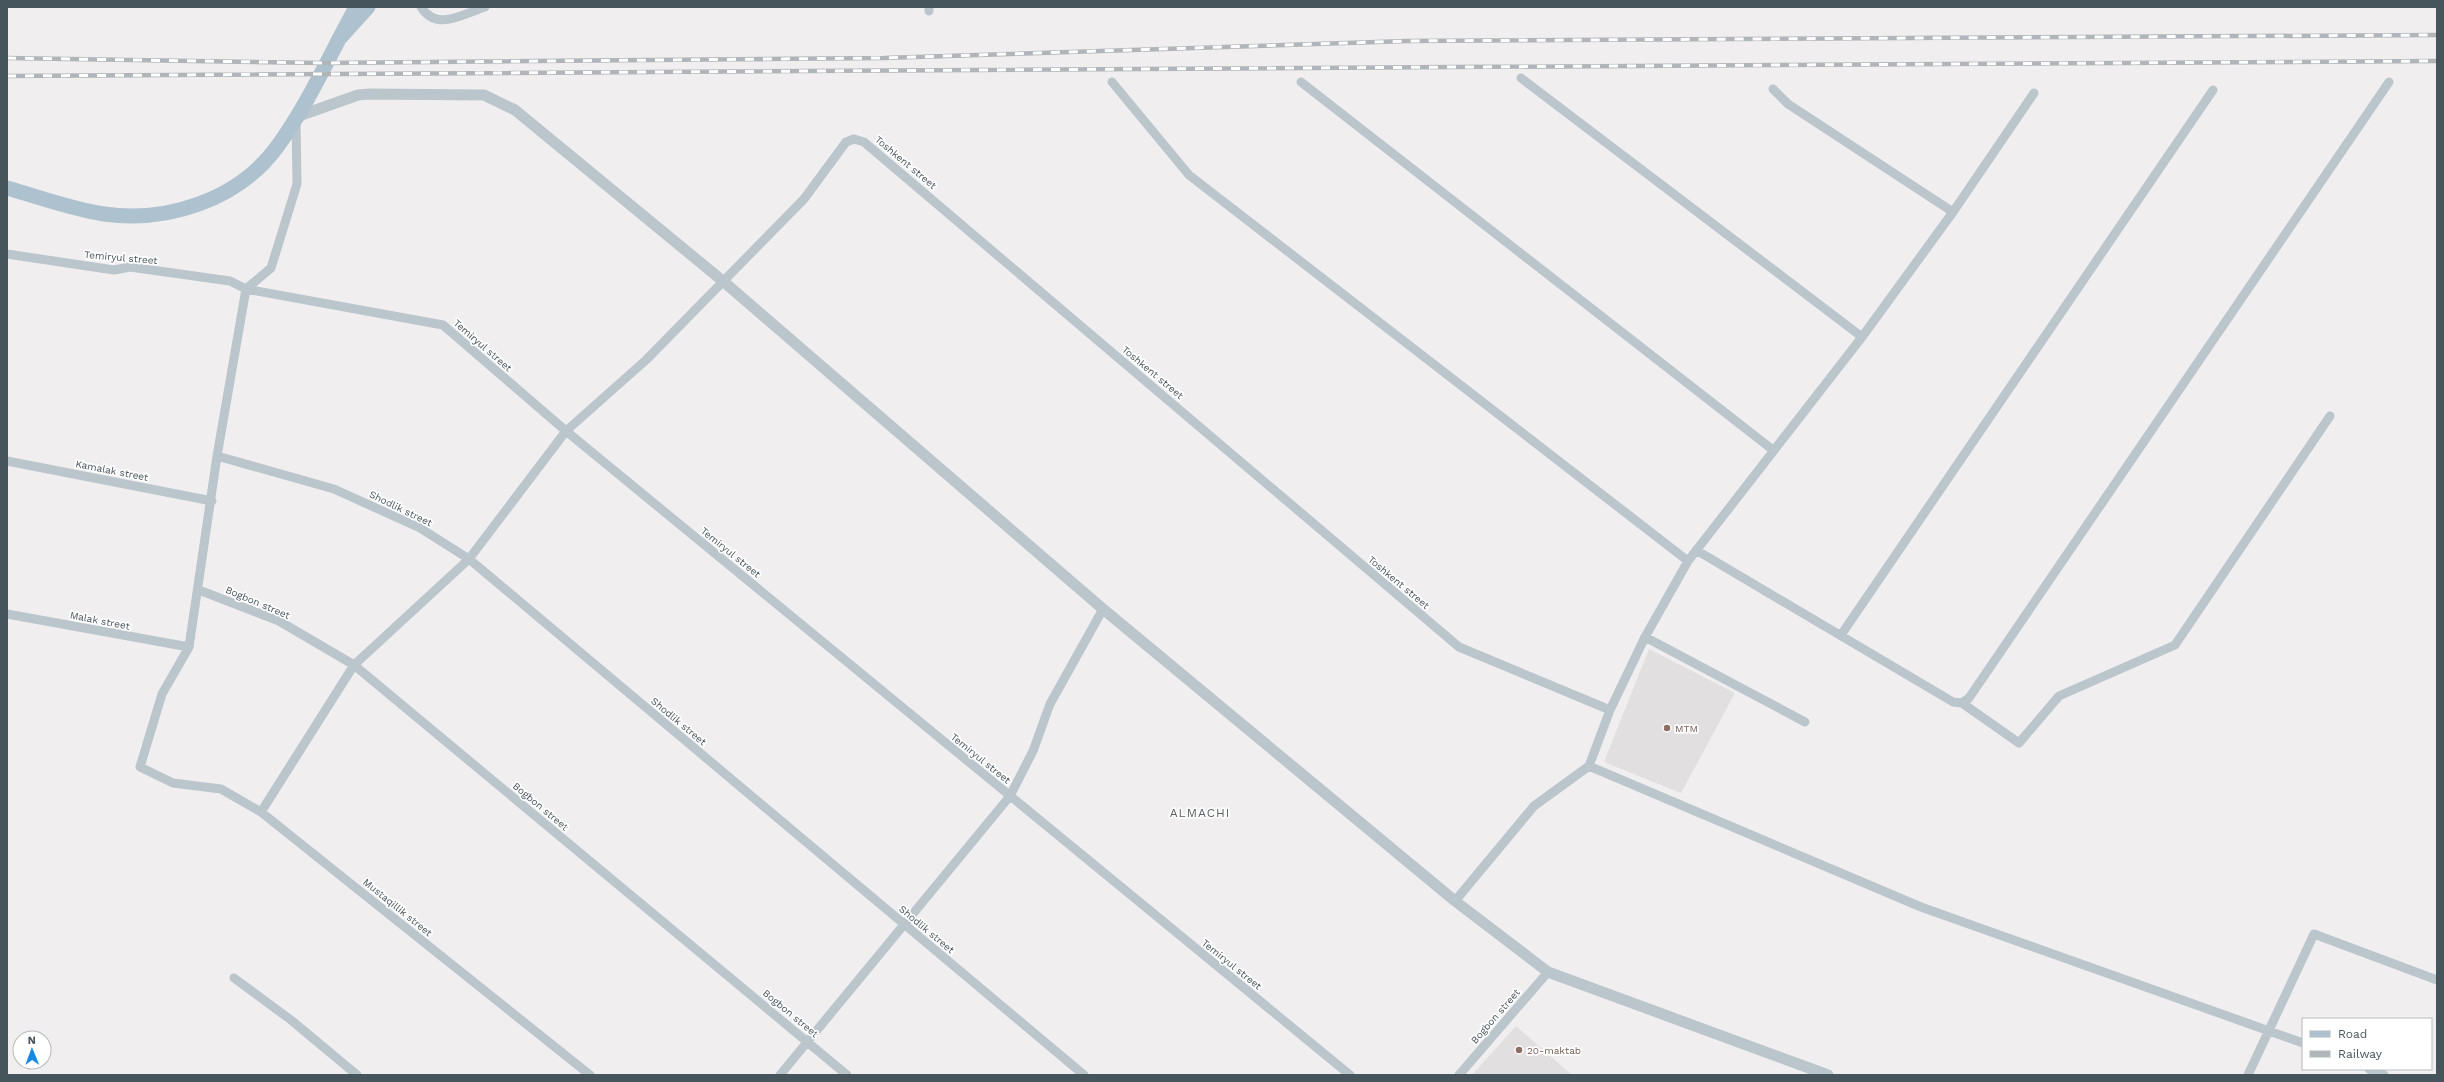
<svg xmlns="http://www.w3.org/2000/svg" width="2444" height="1082" viewBox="0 0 2444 1082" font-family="'Work Sans',sans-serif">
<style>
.education{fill:#e2dfe1}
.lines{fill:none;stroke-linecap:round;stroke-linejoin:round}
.minor{stroke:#bac5cc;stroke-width:9}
.tertiary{stroke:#bac5cc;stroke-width:11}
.primary{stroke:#adc2ce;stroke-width:15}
.rail-casing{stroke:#b0b5b9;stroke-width:4.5}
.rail{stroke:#fff;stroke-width:3;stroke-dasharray:9;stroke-linecap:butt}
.education-dot{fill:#8d6e63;stroke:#fff;stroke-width:1.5}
.labels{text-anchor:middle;stroke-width:3.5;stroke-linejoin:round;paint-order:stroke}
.street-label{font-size:10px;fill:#46545c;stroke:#fff}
.education-label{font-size:10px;fill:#785e54;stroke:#fff;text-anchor:start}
.quarter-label{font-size:12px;letter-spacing:1px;fill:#5b6064;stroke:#fff}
</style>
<rect width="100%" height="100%" fill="#f1eeef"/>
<path class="education" d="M 1649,649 L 1735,693 L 1681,793 L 1604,762 Z
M 1516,1026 L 1572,1075 L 1472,1075 Z"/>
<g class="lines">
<path class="minor" d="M 421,7 C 437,32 463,14 485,7
M 929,7 L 929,11
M 1521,78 L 1862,337
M 1112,82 L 1189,175 L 1688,561
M 1301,82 L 1773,450
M 1773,89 L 1788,104 L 1953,212
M 296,121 L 297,184 L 271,268 L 246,289 L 217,456 L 189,647 L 162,694 L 140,767 L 173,783 L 221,789 L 261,812 L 590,1075
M 7,254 L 114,270 L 130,267 L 230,281 L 246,289 L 443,325 L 566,431 L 1350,1075
M 217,456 L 334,489 L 420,528 L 469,559 L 1084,1075
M 7,461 L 212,501
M 1696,550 L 1953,702 L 1962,703 L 1969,698 L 2389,82
M 199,590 L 279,621 L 354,665 L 847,1075
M 7,614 L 189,647
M 1841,635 L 2213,90
M 1645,637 L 1805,722
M 1962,703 L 2019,743 L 2059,696 L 2175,645 L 2330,416
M 1589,766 L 1921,907 L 2303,1043
M 261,812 L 354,665 L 469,559 L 566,431 L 646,360 L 804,199 L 846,142 L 854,139 L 864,142 L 1459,647 L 1610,710
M 1455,901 L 1534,806 L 1589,766 L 1610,710 L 1645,637 L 1688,561 L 1862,337 L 1953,212 L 2034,93
M 234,978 L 291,1020 L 357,1075
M 2369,1069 L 2384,1075
M 780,1075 L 1010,796 L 1033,751 L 1050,704 L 1103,609
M 1459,1075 L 1548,972
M 2248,1075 L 2314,934 L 2437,980"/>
<path class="tertiary" d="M 296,117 L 358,95 L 370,94 L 484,95 L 515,110 L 724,282 L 1103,609 L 1455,901 L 1548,972 L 1828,1075"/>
<path class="primary" d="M 356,7 L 339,39 L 368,7
M 7,188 C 39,197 71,209 104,214 C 167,223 238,200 277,147 C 301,114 320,76 339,39"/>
<defs>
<path id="rail" d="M 7,58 L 325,63 L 884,58 L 1407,41 L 2437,35
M 7,76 L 2437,61"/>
</defs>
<use href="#rail" class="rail-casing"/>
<use href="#rail" class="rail"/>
</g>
<g class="education-dot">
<circle cx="1667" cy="728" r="4"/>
<circle cx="1519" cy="1050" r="4"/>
</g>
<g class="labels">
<g class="street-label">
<text transform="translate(906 162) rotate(40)" y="4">Toshkent street</text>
<text transform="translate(121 257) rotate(5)" y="4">Temiryul street</text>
<text transform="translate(483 345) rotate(41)" y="4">Temiryul street</text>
<text transform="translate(1153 372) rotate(40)" y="4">Toshkent street</text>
<text transform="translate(112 470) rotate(11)" y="4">Kamalak street</text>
<text transform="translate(401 508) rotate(26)" y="4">Shodlik street</text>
<text transform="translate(731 552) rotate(39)" y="4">Temiryul street</text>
<text transform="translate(1399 582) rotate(40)" y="4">Toshkent street</text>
<text transform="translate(258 602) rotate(23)" y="4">Bogbon street</text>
<text transform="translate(100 620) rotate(11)" y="4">Malak street</text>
<text transform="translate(679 721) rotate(40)" y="4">Shodlik street</text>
<text transform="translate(981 758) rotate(39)" y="4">Temiryul street</text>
<text transform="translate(541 806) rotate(40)" y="4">Bogbon street</text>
<text transform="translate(398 907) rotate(39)" y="4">Mustaqillik street</text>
<text transform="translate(927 929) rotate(40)" y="4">Shodlik street</text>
<text transform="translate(1232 964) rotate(39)" y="4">Temiryul street</text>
<text transform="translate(791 1013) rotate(40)" y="4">Bogbon street</text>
<text transform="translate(1495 1016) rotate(-49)" y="4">Bogbon street</text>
</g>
<g class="education-label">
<text x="1675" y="732">MTM</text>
<text x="1527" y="1054">20-maktab</text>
</g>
<g class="quarter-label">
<text x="1200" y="817">ALMACHI</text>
</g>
</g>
<rect width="2444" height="1082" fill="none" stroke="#46545c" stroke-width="16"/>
<rect x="2302" y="1018" width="130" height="52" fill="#ffffff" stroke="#b5bbbe"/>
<rect x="2310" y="1031" width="20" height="6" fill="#adc2ce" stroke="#b5bbbe"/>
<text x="2338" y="1038" font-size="12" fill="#46545c">Road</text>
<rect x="2310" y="1051" width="20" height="6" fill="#b0b5b9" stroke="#b5bbbe"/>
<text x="2338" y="1058" font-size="12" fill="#46545c">Railway</text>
<g transform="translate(32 1050) rotate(359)"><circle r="19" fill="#ffffff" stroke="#b5bbbe"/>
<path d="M0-3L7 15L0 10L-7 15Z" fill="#1689e4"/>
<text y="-6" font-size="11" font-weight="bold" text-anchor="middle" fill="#46545c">N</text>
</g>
</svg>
